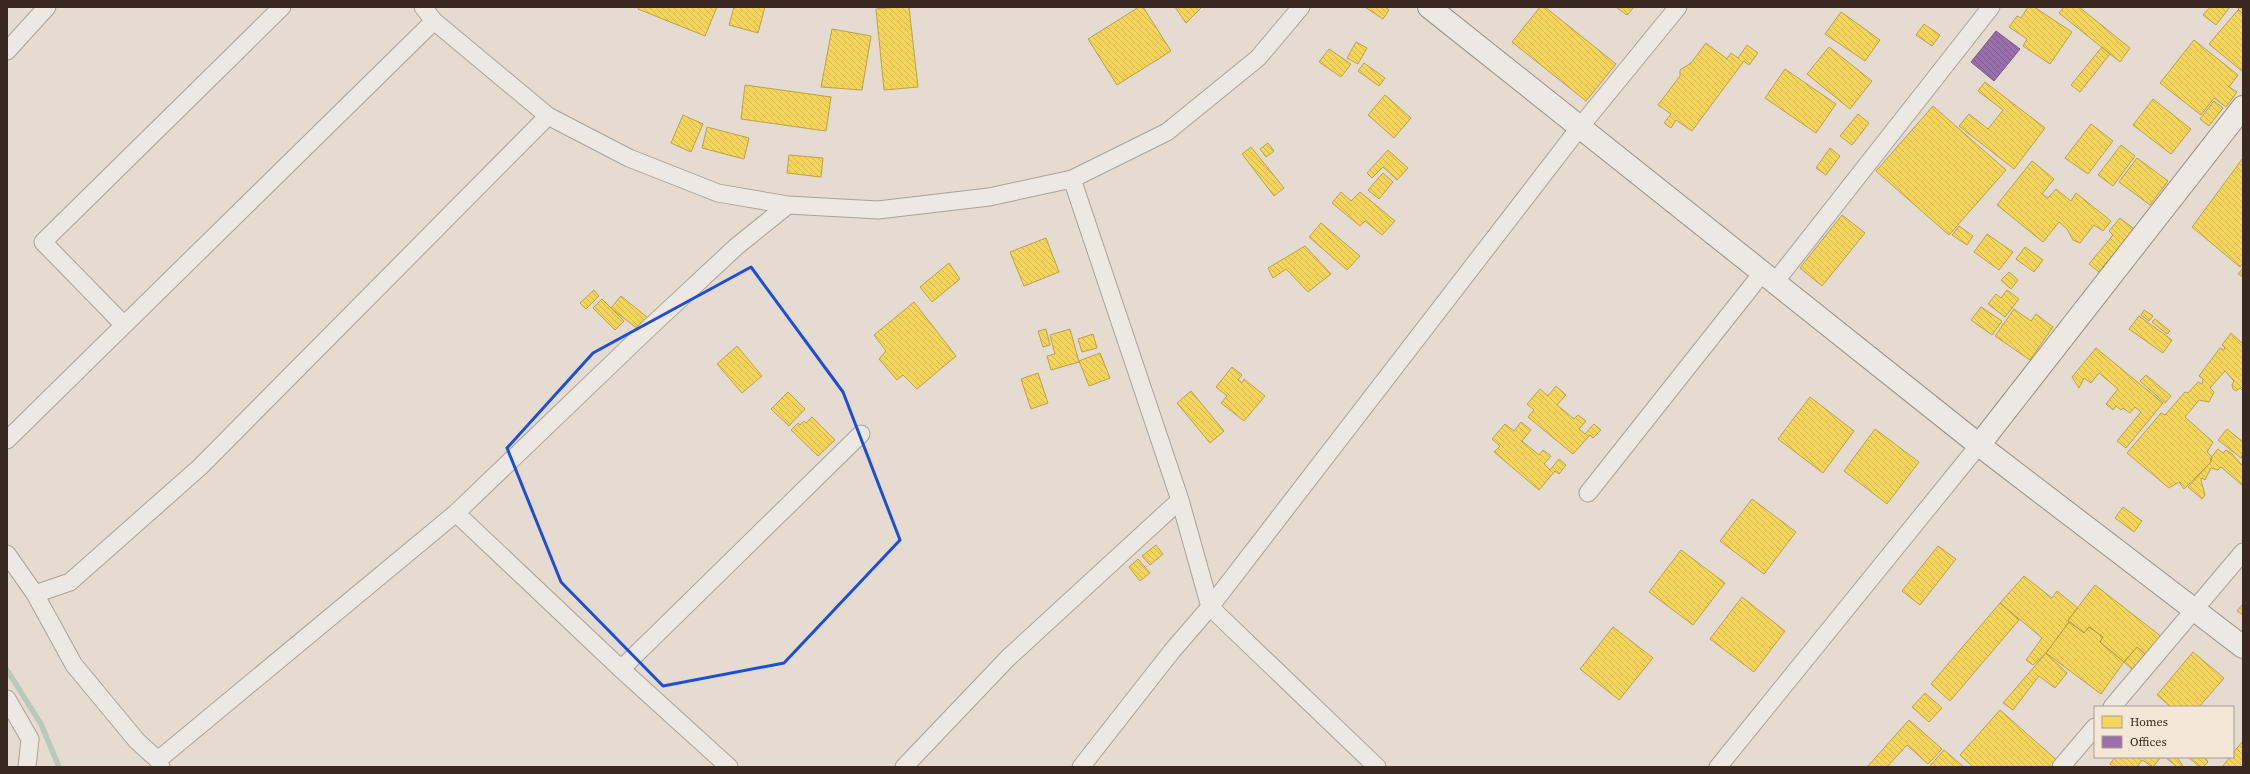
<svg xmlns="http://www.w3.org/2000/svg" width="2250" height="774" viewBox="0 0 2250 774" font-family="'Source Serif 4',serif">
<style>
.homes{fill:url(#homes-back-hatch);stroke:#bda14a}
.offices{fill:url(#offices-back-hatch);stroke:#7c5a82}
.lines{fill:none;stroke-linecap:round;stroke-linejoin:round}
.stream{stroke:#bbc9bd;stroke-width:5.5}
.street-casing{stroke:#aaa199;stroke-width:19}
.secondary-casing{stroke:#9a9089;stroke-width:24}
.street{stroke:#ede8e2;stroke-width:17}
.secondary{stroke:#ede8e2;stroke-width:22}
.marked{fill:none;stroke:#1d4ed8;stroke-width:3;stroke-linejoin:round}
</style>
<defs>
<pattern id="homes-back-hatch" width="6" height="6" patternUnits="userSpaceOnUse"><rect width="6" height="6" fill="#f6d55c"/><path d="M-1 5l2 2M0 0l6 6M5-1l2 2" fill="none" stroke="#d4b750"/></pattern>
<pattern id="offices-back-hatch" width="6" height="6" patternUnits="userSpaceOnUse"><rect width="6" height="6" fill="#9970ab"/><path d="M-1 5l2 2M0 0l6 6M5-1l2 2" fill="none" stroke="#7e5c8b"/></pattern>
</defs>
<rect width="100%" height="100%" fill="#e5dbd1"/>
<path class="homes" d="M 639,7 L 717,7 L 705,36 L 638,9 Z
M 734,7 L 765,7 L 758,33 L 729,25 Z
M 896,7 L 909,7 L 918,87 L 884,90 L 876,9 Z
M 1139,7 L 1143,7 L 1171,51 L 1117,85 L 1088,39 Z
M 1175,7 L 1202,7 L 1186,23 Z
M 1365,7 L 1385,7 L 1389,10 L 1383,19 Z
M 1540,7 L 1545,7 L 1616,64 L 1586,101 L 1512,42 Z
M 1616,7 L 1634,7 L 1627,15 Z
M 2028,7 L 2034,7 L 2072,32 L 2050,64 L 2023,46 L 2027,39 L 2009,27 L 2017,16 L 2021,18 Z
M 2064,7 L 2079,7 L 2130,48 L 2120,62 L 2059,13 Z
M 2210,7 L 2230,7 L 2216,25 L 2203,15 Z
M 2241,7 L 2243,7 L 2243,14 L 2238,9 Z
M 2238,10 L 2243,14 L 2243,72 L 2209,44 Z
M 1841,12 L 1880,40 L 1865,61 L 1825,34 Z
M 1924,24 L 1940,35 L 1932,46 L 1916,35 Z
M 832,29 L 871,36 L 862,90 L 821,87 Z
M 2194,40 L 2238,75 L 2229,87 L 2237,92 L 2226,107 L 2214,98 L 2201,115 L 2160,83 Z
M 1356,42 L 1367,48 L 1358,64 L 1347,58 Z
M 1706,43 L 1727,59 L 1731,53 L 1738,58 L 1747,45 L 1758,53 L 1749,65 L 1744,61 L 1692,131 L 1676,120 L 1671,128 L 1664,123 L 1671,114 L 1658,105 L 1680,76 L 1680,70 L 1691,63 Z
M 1829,47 L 1872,81 L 1850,109 L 1807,74 Z
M 2102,47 L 2110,54 L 2080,92 L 2071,85 Z
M 1329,49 L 1351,64 L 1341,77 L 1319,62 Z
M 1364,63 L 1385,78 L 1379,86 L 1358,71 Z
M 1785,69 L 1836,104 L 1816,133 L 1765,98 Z
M 1985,82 L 2045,128 L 2014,169 L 1959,126 L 1969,114 L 1988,129 L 2003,110 L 1978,91 Z
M 745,85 L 831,97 L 826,131 L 741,119 Z
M 1385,95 L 1411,118 L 1394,138 L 1368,115 Z
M 2153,99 L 2191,129 L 2171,154 L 2133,125 Z
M 2214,101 L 2223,108 L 2209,126 L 2200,119 Z
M 1933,106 L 2006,170 L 1949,235 L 1876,171 Z
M 1858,114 L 1869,123 L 1852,145 L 1840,136 Z
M 683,115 L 703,124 L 691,152 L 671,143 Z
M 2091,124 L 2113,141 L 2088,174 L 2065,158 Z
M 707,127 L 749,138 L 744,159 L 702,148 Z
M 1268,143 L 1274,151 L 1266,157 L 1260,149 Z
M 2121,145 L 2135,156 L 2113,186 L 2098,175 Z
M 1251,147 L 1284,188 L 1274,196 L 1242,154 Z
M 1830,148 L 1840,156 L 1826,175 L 1816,168 Z
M 1388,150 L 1408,168 L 1397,180 L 1383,167 L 1372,178 L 1367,173 Z
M 789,155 L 823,158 L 821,177 L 787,173 Z
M 2137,158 L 2168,181 L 2150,205 L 2119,182 Z
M 2243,158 L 2243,263 L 2240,267 L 2192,227 Z
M 2032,161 L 2054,179 L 2042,194 L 2048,198 L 2056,189 L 2071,201 L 2076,193 L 2111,221 L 2103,231 L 2094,225 L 2080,243 L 2073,240 L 2067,229 L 2059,222 L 2043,242 L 1997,205 Z
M 1383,173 L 1393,182 L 1379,199 L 1368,190 Z
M 1341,192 L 1351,201 L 1360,192 L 1395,221 L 1382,235 L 1365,221 L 1360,226 L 1332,203 Z
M 1842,215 L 1865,233 L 1822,286 L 1800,268 Z
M 2120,218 L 2134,229 L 2099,272 L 2089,264 L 2113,235 L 2109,231 Z
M 1321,223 L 1360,256 L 1347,270 L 1309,237 Z
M 1959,226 L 1973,236 L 1967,245 L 1952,235 Z
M 1987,234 L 2013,252 L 1999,270 L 1974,252 Z
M 1046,238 L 1059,272 L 1024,286 L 1010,252 Z
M 1305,246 L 1331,274 L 1308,292 L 1286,269 L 1273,278 L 1268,268 Z
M 2025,247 L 2043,260 L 2034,272 L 2016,259 Z
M 949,263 L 960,279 L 932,302 L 920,287 Z
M 2243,268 L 2243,277 L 2238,274 Z
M 2009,272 L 2018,280 L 2011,289 L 2001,280 Z
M 594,290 L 599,296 L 586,309 L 580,303 Z
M 2007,290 L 2019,299 L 2005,317 L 1988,304 L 1996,294 L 2001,298 Z
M 621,296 L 653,322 L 643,333 L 611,308 Z
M 602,299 L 624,321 L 615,330 L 593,308 Z
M 914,302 L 956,356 L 917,389 L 903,375 L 897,380 L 879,359 L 886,351 L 874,335 Z
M 1981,307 L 2002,321 L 1992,335 L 1971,320 Z
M 2014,309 L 2031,321 L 2036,314 L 2053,327 L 2030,360 L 1995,336 Z
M 2144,310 L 2153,316 L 2149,321 L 2141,315 Z
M 2139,316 L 2172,340 L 2163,353 L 2129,329 Z
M 2155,319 L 2170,331 L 2167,334 L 2152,322 Z
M 1046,329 L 1050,345 L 1043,347 L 1038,331 Z
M 1070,329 L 1079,362 L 1051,370 L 1047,356 L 1055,354 L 1050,335 Z
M 2231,333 L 2243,344 L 2243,391 L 2240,388 L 2236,391 L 2233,389 L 2232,385 L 2234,381 L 2225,371 L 2210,388 L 2214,392 L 2209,402 L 2199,400 L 2185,417 L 2213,442 L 2207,452 L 2212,457 L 2211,462 L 2184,489 L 2179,482 L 2169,488 L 2127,453 L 2161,413 L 2165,415 L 2185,392 L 2188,393 L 2198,382 L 2202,384 L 2203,379 L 2199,376 L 2220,348 L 2224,350 L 2225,348 L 2222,345 Z
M 1093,334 L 1097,348 L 1082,352 L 1078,339 Z
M 737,346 L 762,376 L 742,393 L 717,364 Z
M 2096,348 L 2163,403 L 2126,448 L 2117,441 L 2141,412 L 2135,407 L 2130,413 L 2123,408 L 2121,410 L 2116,406 L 2113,410 L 2106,404 L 2118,389 L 2099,373 L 2091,383 L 2084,378 L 2079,388 L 2072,377 Z
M 1100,353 L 1110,378 L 1089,386 L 1079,361 Z
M 1232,367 L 1242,375 L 1238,380 L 1242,383 L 1244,379 L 1265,396 L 1244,421 L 1221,403 L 1227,396 L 1216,387 Z
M 1038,373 L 1048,403 L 1031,409 L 1021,379 Z
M 2146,375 L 2171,396 L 2165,403 L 2140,381 Z
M 1556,386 L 1566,395 L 1557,405 L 1574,419 L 1578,415 L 1586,421 L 1579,429 L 1585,434 L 1594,424 L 1601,430 L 1593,438 L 1590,435 L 1573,454 L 1528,417 L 1534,410 L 1527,404 L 1540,389 L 1548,396 Z
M 1191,391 L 1224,431 L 1210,443 L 1177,403 Z
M 788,392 L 805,409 L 789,426 L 771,409 Z
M 1810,397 L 1854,431 L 1823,473 L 1778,439 Z
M 812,417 L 835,440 L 818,456 L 791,430 L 798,423 L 800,425 L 804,421 L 806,423 Z
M 1521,422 L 1531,430 L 1522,441 L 1539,455 L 1543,450 L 1551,456 L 1544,464 L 1550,470 L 1559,459 L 1566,465 L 1559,474 L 1555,471 L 1539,490 L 1494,452 L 1500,446 L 1492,439 L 1505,424 L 1514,431 Z
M 1875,429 L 1919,462 L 1887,504 L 1844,471 Z
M 2227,429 L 2243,442 L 2243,453 L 2241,458 L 2218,440 Z
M 2218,449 L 2223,453 L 2226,450 L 2231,453 L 2243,466 L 2243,486 L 2221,467 L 2218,470 L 2211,468 L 2205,480 L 2202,478 L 2201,480 L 2205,495 L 2202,499 L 2188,487 L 2211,462 L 2210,459 Z
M 1752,499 L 1796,532 L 1764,574 L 1720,541 Z
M 2123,507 L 2142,521 L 2134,532 L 2115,518 Z
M 1156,545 L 1163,554 L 1150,565 L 1142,556 Z
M 1938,546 L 1956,559 L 1920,605 L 1902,591 Z
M 1681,550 L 1725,583 L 1693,625 L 1649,592 Z
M 1138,559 L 1150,573 L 1140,581 L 1129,567 Z
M 2024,576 L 2052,598 L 2057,591 L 2078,608 L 2068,620 L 2069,622 L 2046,653 L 2033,665 L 2026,660 L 2042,638 L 2000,603 Z
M 2095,585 L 2167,641 L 2152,660 L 2137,647 L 2124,662 L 2100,642 L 2103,637 L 2089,627 L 2084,633 L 2068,620 Z
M 1742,597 L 1785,631 L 1754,672 L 1710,639 Z
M 2000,603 L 2019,620 L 1950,701 L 1931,684 Z
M 2243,604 L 2243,615 L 2237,611 Z
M 2069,622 L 2084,633 L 2089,627 L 2103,637 L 2100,642 L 2124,662 L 2101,694 L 2046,653 Z
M 1613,627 L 1653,658 L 1619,700 L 1580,669 Z
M 2137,647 L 2152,660 L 2139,675 L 2124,662 Z
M 2193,652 L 2224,678 L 2199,707 L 2171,707 L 2157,695 Z
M 2046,653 L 2067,673 L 2055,688 L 2039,676 L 2013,710 L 2003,703 Z
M 1925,693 L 1942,708 L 1929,722 L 1912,707 Z
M 2000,710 L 2060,763 L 2056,767 L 1973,767 L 1960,755 Z
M 1909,720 L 1942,749 L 1928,764 L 1907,745 L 1887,767 L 1870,767 L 1868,766 Z
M 2243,741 L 2243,767 L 2222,767 L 2230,757 L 2233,757 L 2233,753 Z
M 1944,750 L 1964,767 L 1929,767 Z
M 2115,757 L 2161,757 L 2153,767 L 2142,760 L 2137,767 L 2114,767 L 2110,764 Z
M 2165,757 L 2177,757 L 2183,766 L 2177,767 Z
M 2188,757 L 2205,757 L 2208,762 L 2203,767 L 2200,767 Z"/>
<path class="offices" d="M 1996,31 L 2020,49 L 1994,81 L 1971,62 Z"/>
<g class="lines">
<path class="stream" d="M 7,670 L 41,724 L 59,767"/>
<defs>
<path id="street" d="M 423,7 L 434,21 L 548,116 L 629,158 L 718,193 L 788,205 L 878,210 L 989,197 L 1072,179 L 1167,132 L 1258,58 L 1301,7
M 7,51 L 47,7
M 1072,179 L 1180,500 L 1210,607 L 1377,767
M 1775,282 L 1991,7
M 123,324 L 43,242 L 282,7
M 7,440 L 434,21
M 1588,493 L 1763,272
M 456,513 L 621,669 L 729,767
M 7,554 L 35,594 L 74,665 L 137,741 L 158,760 L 161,767
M 35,594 L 70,582 L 200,467 L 548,116
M 621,669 L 861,434
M 7,699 L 30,739 L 27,767
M 2112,707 L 2243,552
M 158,760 L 456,513 L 649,328 L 737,246 L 788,205
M 904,767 L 1008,658 L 1180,500
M 1081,767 L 1172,651 L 1210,607 L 1580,127 L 1678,7
M 1718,767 L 1979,445
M 2061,767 L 2095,727"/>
<path id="secondary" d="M 1429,7 L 1979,445 L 2243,647
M 1979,445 L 2243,107"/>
</defs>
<use href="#street" class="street-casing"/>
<use href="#secondary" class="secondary-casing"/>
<use href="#street" class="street"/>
<use href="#secondary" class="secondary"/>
</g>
<path class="marked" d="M 751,267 L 843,392 L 900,540 L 784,663 L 663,686 L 561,582 L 507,448 L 593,353 Z"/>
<rect width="2250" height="774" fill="none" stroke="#392821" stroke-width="16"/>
<rect x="2094" y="706" width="140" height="52" fill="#f4e7d8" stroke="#a99b8f"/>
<rect x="2102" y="716" width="20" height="12" fill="#f6d55c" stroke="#a99b8f"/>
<text x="2130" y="726" font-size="12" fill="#392821">Homes</text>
<rect x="2102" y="736" width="20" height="12" fill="#9970ab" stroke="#a99b8f"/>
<text x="2130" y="746" font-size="12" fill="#392821">Offices</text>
</svg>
